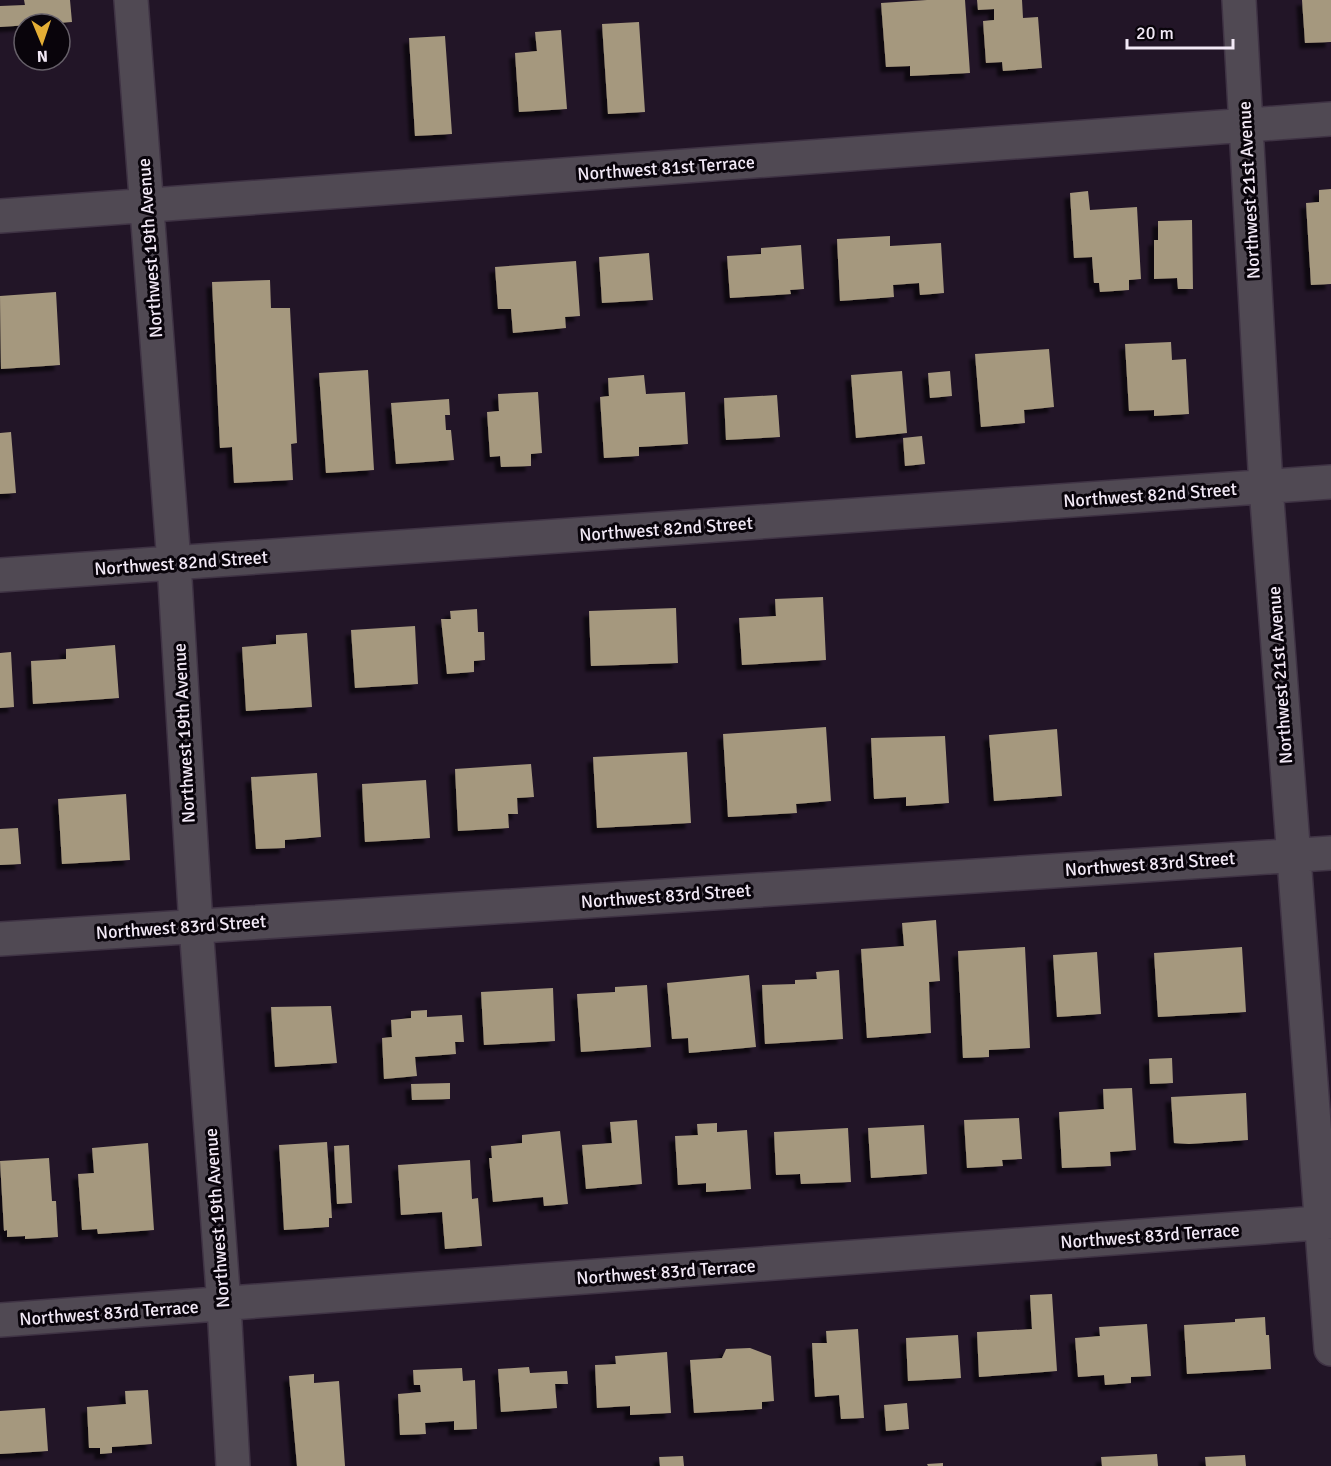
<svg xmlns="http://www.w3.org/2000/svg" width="1331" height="1466" viewBox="0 0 1331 1466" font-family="Signika,sans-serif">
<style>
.building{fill:#a5987e;filter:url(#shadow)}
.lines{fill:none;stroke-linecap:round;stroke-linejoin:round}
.minor-casing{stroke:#3f3344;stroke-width:36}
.minor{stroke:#504953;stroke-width:33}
.labels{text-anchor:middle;stroke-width:6;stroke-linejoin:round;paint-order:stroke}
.street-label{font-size:18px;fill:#f2e9f6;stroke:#09040b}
</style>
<defs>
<filter id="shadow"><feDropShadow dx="-5.5" dy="5.5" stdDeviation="1.5" flood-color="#0009"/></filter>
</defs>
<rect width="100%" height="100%" fill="#221527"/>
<path class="building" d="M 24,0 L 70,0 L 72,22 L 0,27 L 0,6 L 25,5 Z
M 927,0 L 965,0 L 970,73 L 910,76 L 910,66 L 886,67 L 881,3 Z
M 977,0 L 1022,0 L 1023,18 L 1038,17 L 1042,68 L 1003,71 L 1002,62 L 986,63 L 983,21 L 994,20 L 994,9 L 978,10 Z
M 1302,0 L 1331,0 L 1331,42 L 1305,43 Z
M 639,22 L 645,112 L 608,114 L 602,24 Z
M 561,30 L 567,109 L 519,112 L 515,53 L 537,51 L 535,32 Z
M 445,36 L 452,134 L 415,136 L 409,38 Z
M 1331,189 L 1331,284 L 1311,285 L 1306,203 L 1319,202 L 1319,190 Z
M 1088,191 L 1090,210 L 1137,207 L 1141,279 L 1129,280 L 1129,290 L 1100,292 L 1099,283 L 1094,283 L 1092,257 L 1074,258 L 1070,193 Z
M 1192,220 L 1193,289 L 1178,289 L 1177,278 L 1154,279 L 1154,240 L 1158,240 L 1158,221 Z
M 890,236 L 890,246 L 941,243 L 944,293 L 920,295 L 919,283 L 893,285 L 894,297 L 840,301 L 837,239 Z
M 801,245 L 804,289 L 790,290 L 791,294 L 730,298 L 727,256 L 761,254 L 761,248 Z
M 649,253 L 653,300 L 602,303 L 599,257 Z
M 576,261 L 580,316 L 565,317 L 566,328 L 513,333 L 511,309 L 498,309 L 495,267 Z
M 270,280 L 271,308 L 290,308 L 297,443 L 291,444 L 293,480 L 234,483 L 232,447 L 220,448 L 212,282 Z
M 56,292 L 60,365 L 1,369 L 0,296 Z
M 1171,342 L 1172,360 L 1186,359 L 1189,414 L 1154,416 L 1154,410 L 1129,411 L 1125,344 Z
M 1049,349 L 1054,407 L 1024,410 L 1025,423 L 981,427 L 975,354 Z
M 368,370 L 374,470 L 326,473 L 319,373 Z
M 902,371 L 907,433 L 856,438 L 851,375 Z
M 950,371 L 952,396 L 930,398 L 928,373 Z
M 644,375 L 646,394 L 685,392 L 688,444 L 639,447 L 639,456 L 604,458 L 600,397 L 609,396 L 608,378 Z
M 538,392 L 542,453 L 531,454 L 531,466 L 501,467 L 500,456 L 490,457 L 487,412 L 499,411 L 498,394 Z
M 777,395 L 780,437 L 726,440 L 724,398 Z
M 449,399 L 450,415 L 445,415 L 446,430 L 451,430 L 454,460 L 396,464 L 391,403 Z
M 11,432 L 16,493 L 0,494 L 0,433 Z
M 922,436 L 925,464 L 905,466 L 903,438 Z
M 823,597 L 826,660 L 742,665 L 739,618 L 776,616 L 775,599 Z
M 676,608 L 678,663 L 591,666 L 589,611 Z
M 477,609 L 478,632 L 484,632 L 485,660 L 474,661 L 474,672 L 447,674 L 441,619 L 451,619 L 450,611 Z
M 415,626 L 418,684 L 355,688 L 351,630 Z
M 307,633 L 312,707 L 246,711 L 242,647 L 276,644 L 276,635 Z
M 115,645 L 119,698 L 33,704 L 31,661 L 66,659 L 66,649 Z
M 11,652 L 14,707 L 0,708 L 0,653 Z
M 826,727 L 831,801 L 796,804 L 797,813 L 728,817 L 723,734 Z
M 1057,729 L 1062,796 L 994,801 L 989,735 Z
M 945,736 L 949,803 L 906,806 L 906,797 L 874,799 L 871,738 Z
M 687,752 L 691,823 L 597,828 L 593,757 Z
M 531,764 L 534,797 L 517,798 L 518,814 L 508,814 L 509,828 L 458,831 L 455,769 Z
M 317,773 L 321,837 L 285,840 L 285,848 L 256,849 L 251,777 Z
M 426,780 L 430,838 L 365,842 L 362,784 Z
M 126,794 L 130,860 L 62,864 L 58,799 Z
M 18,828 L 21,864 L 0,865 L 0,829 Z
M 936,920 L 940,981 L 929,982 L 931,1033 L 867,1038 L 861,949 L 904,946 L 902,923 Z
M 1025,947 L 1030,1048 L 989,1050 L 989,1057 L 963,1058 L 958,951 Z
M 1242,947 L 1246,1012 L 1158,1017 L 1154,953 Z
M 1097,952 L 1101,1014 L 1057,1017 L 1053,955 Z
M 839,970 L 843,1039 L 765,1044 L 762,985 L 795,984 L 795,980 L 817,979 L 816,972 Z
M 749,975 L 756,1047 L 689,1053 L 688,1038 L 672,1039 L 667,983 Z
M 647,985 L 651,1047 L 581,1052 L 577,994 L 615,992 L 615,987 Z
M 553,988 L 555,1041 L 484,1045 L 481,992 Z
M 331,1006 L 337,1063 L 275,1067 L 271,1007 Z
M 427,1010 L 427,1017 L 462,1015 L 464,1042 L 455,1042 L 456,1054 L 415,1057 L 417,1076 L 384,1079 L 382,1038 L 392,1037 L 391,1020 L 411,1018 L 411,1011 Z
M 1172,1058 L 1173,1083 L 1150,1084 L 1149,1059 Z
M 450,1083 L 450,1099 L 412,1100 L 411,1084 Z
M 1132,1088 L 1136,1150 L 1110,1152 L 1111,1166 L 1062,1168 L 1059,1112 L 1104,1109 L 1103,1089 Z
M 1246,1093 L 1248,1140 L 1189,1144 L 1174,1143 L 1171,1097 Z
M 1019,1118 L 1022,1159 L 1002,1160 L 1003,1166 L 967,1168 L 964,1120 Z
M 637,1120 L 642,1184 L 586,1189 L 582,1145 L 612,1143 L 610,1122 Z
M 717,1123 L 717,1132 L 747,1130 L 751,1189 L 706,1192 L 706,1183 L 678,1185 L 675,1136 L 698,1135 L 697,1124 Z
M 924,1125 L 927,1174 L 871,1178 L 868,1128 Z
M 848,1128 L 851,1182 L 801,1184 L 800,1174 L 776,1175 L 774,1132 Z
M 560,1131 L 568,1204 L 544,1206 L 543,1197 L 493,1202 L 489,1158 L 492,1158 L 491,1146 L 522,1143 L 522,1135 Z
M 327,1142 L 332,1218 L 329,1218 L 329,1227 L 284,1230 L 279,1145 Z
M 148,1143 L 154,1230 L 98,1234 L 97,1229 L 82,1230 L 78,1174 L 94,1173 L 92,1148 Z
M 349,1145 L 352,1203 L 337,1204 L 334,1146 Z
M 49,1158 L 52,1201 L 56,1201 L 58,1237 L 25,1239 L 25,1236 L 7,1237 L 7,1230 L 4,1231 L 0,1161 Z
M 470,1160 L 472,1199 L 478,1198 L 482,1246 L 445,1249 L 442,1212 L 401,1215 L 398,1165 Z
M 1052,1294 L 1057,1371 L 979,1377 L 977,1332 L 1032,1329 L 1030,1295 Z
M 1265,1317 L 1266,1335 L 1269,1335 L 1271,1369 L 1187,1374 L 1184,1325 L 1235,1322 L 1235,1319 Z
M 1147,1324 L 1151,1376 L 1131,1377 L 1131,1383 L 1105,1385 L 1104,1375 L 1078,1377 L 1075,1338 L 1100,1336 L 1099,1327 Z
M 858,1329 L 864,1418 L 841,1419 L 839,1395 L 815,1397 L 812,1343 L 827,1343 L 826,1331 Z
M 958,1335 L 961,1378 L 908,1381 L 906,1338 Z
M 750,1348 L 771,1356 L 774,1401 L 762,1402 L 762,1409 L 694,1413 L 690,1360 L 722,1358 L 726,1349 Z
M 667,1352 L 671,1413 L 630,1415 L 630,1406 L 597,1408 L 595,1365 L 616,1364 L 615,1356 Z
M 529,1367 L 530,1373 L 567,1371 L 568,1384 L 555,1384 L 557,1408 L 501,1412 L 498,1369 Z
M 462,1368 L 463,1381 L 475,1380 L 477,1429 L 454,1430 L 454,1421 L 425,1423 L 426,1434 L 400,1435 L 398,1394 L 421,1392 L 420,1385 L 414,1385 L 413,1370 Z
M 314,1374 L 314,1383 L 339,1381 L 345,1466 L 297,1466 L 289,1376 Z
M 148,1390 L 152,1444 L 112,1447 L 112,1453 L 100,1454 L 100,1448 L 89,1448 L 87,1407 L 126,1404 L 125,1391 Z
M 907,1403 L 909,1429 L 886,1431 L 884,1405 Z
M 45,1408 L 48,1451 L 0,1454 L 0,1411 Z
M 1157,1454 L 1158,1466 L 1102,1466 L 1101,1457 Z
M 1245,1455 L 1246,1466 L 1206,1466 L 1205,1457 Z
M 683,1456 L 684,1466 L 660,1466 L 659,1457 Z
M 943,1463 L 943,1466 L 928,1466 L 927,1464 Z"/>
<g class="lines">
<defs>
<path id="minor" d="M 131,0 L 174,563 L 196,926 L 224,1305 L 233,1466
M 1239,0 L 1266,487 L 1331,1349
M 0,216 L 1331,119
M 0,575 L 1331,482
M 0,939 L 1331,853
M 0,1320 L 1331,1222"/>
</defs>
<use href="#minor" class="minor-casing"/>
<use href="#minor" class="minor"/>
</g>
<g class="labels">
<g class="street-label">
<text transform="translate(666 168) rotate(-4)" y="6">Northwest 81st Terrace</text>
<text transform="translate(1249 190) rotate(-93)" y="6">Northwest 21st Avenue</text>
<text transform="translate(150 248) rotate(-94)" y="6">Northwest 19th Avenue</text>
<text transform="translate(1150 495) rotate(-4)" y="6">Northwest 82nd Street</text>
<text transform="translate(666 529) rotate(-4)" y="6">Northwest 82nd Street</text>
<text transform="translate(181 563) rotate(-4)" y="6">Northwest 82nd Street</text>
<text transform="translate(1280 675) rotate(-94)" y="6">Northwest 21st Avenue</text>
<text transform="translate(184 733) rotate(-93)" y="6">Northwest 19th Avenue</text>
<text transform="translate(1150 864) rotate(-4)" y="6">Northwest 83rd Street</text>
<text transform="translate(666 896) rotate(-4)" y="6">Northwest 83rd Street</text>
<text transform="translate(181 927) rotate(-4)" y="6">Northwest 83rd Street</text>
<text transform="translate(217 1218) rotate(-94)" y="6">Northwest 19th Avenue</text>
<text transform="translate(1150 1236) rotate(-4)" y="6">Northwest 83rd Terrace</text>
<text transform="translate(666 1272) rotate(-4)" y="6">Northwest 83rd Terrace</text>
<text transform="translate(109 1313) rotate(-4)" y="6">Northwest 83rd Terrace</text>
</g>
</g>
<g transform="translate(42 42) rotate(178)"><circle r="28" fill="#09040b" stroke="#666069" stroke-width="1.5"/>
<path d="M0-4.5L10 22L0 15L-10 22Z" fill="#e4ae35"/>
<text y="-9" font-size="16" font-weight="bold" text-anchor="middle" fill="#f2e9f6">N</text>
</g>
<path d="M1127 39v9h106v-9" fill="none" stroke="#f2e9f6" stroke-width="3"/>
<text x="1136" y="39" font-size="18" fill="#f2e9f6" stroke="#09040b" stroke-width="4.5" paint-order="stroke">20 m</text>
</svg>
